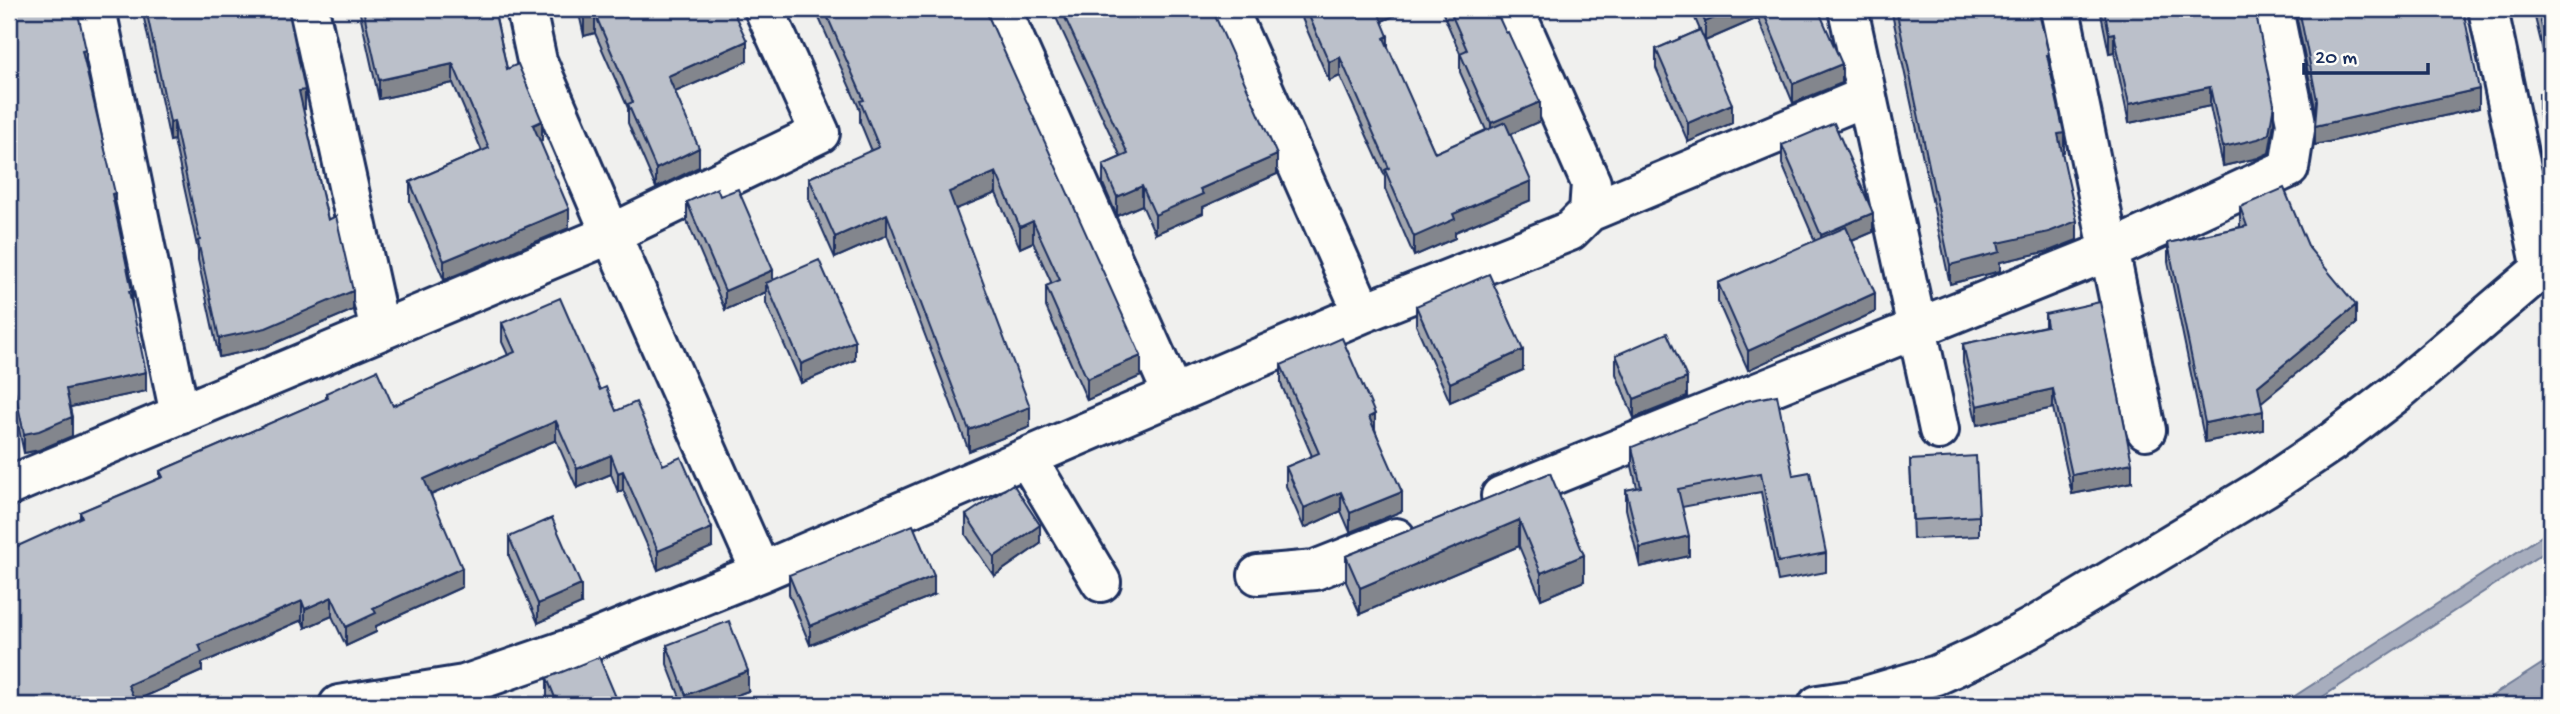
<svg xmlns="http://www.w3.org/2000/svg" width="2560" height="714" viewBox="0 0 2560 714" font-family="'Gochi Hand',sans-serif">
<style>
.water{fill:#a7adbd;stroke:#6f7b97;stroke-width:2}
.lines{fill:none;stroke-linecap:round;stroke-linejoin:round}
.minor-casing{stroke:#1b2f5e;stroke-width:44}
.minor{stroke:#fdfcf7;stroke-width:38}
.wall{fill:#a1a5ae;stroke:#1b2f5e;stroke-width:2}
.shaded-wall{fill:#83868d;stroke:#1b2f5e;stroke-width:2}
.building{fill:#bbc0ca;stroke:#1b2f5e;stroke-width:2}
</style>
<rect width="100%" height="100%" fill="#f0f0ee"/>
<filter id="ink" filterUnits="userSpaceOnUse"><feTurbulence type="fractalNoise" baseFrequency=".0143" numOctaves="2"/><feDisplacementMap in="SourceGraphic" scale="14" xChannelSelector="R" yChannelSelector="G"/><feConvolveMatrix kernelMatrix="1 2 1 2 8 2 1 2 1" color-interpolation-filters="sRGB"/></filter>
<g filter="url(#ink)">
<path class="water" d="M 2551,530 L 2551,548 L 2310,705 L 2281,705 Z
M 2551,658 L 2551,705 L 2478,705 Z"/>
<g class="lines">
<defs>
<path id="minor" d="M 96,9 L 180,415
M 309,9 L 380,331
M 526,9 L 537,61 L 611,234 L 761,572
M 1001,9 L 1173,395
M 1228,9 L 1363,313
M 1848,9 L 1939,430
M 2060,9 L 2146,430
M 2488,9 L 2542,269
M 1589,212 L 1867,96
M 1027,458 L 1101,582
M 9,486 L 611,234 L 820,133 L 764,9
M 1501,496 L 2109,251 L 2289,168 L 2296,123 L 2273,9
M 1258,575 L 1315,570 L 1396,538
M 339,705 L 464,685 L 583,644 L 761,572 L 1363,313 L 1570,231 L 1589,212 L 1591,183 L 1514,9
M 1818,705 L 1852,700 L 1937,675 L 1985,653 L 2038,624 L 2264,488 L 2332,442 L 2396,393 L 2551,261"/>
</defs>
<use href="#minor" class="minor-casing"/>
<use href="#minor" class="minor"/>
</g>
<path class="wall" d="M 9,9 L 86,68 L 115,209 L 146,391 L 70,407 L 72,436 L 39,450 L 24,453 L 9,382 Z
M 142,9 L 288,9 L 305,109 L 303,109 L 328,220 L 353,310 L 266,347 L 219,357 L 198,260 L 198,251 L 174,140 L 170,141 Z
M 359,9 L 494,9 L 507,69 L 542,140 L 540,141 L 569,228 L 444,280 L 410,201 L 410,182 L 482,151 L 453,83 L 379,99 Z
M 578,9 L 732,9 L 747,61 L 675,92 L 699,167 L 656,188 L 628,123 L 628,108 L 595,33 L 584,36 Z
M 815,9 L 985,9 L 1141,376 L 1087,400 L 1046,307 L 1046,286 L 1052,284 L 1033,242 L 1020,248 L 996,193 L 955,209 L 1030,427 L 969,451 L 887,235 L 835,258 L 809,199 L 809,178 L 872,151 L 860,122 L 860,110 Z
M 1052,9 L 1212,9 L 1277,174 L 1203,207 L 1203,213 L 1155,234 L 1142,205 L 1117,216 L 1103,184 L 1103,165 L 1121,157 Z
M 1298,9 L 1410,9 L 1382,21 L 1388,49 L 1435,153 L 1486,130 L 1460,72 L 1460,53 L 1441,9 L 1495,9 L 1540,121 L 1510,134 L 1531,200 L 1455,232 L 1455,238 L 1414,256 L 1385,189 L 1385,176 L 1340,76 L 1329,81 Z
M 1691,9 L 1818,9 L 1842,83 L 1793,103 L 1758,18 L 1705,41 L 1732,123 L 1688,142 L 1656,68 L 1656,49 L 1700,30 Z
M 1891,9 L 2038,9 L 2049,66 L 2064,152 L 2062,153 L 2077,240 L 2049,251 L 2000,262 L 2000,271 L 1950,284 Z
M 2100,9 L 2255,9 L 2274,123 L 2269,153 L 2258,158 L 2223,166 L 2210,106 L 2129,123 L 2114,52 L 2109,53 Z
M 2295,9 L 2463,9 L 2479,108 L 2315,145 L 2316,112 Z
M 2533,9 L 2551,9 L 2551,84 Z
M 2551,91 L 2551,170 L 2539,113 L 2539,93 Z
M 1782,145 L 1873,232 L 1852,241 L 1875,312 L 1748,370 L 1718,302 L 1718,283 L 1815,241 L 1782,164 Z
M 720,196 L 773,280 L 855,360 L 801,383 L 766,303 L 766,292 L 725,310 L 687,221 L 687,202 Z
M 2240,207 L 2309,248 L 2356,324 L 2261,402 L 2263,430 L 2205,442 L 2168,262 L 2168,243 L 2240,227 Z
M 1416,306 L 1523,370 L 1450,402 L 1416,325 Z
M 2045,314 L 2132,482 L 2072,494 L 2053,408 L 1977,425 L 1963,363 L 1963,344 L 2045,326 Z
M 502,323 L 600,390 L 616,411 L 663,465 L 712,547 L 658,570 L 623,490 L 618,492 L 611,474 L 577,488 L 556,440 L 431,495 L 462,587 L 376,626 L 376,632 L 346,646 L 332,616 L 305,628 L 302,620 L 202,663 L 202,671 L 135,701 L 137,705 L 9,705 L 80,518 L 80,512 L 160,478 L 160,471 L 326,399 L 326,393 L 393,406 L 508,355 L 502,342 Z
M 1616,355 L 1687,397 L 1634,418 L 1616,374 Z
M 1281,365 L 1375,429 L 1402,511 L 1350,532 L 1341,511 L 1304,528 L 1286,486 L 1286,467 L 1312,456 L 1281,384 Z
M 1632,447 L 1793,475 L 1826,553 L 1826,572 L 1778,581 L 1761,492 L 1682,507 L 1689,556 L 1640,567 L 1626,509 L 1626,490 L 1637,488 L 1632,466 Z
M 1910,460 L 1979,516 L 1979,536 L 1913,539 Z
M 1550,473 L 1584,581 L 1541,599 L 1519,546 L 1360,614 L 1346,582 L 1346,556 Z
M 966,515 L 1040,544 L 994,576 L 966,535 Z
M 509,537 L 581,604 L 538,623 L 509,556 Z
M 789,575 L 934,595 L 810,645 L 789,594 Z
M 667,645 L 748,691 L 709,705 L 683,705 L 667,664 Z
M 547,678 L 618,705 L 550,705 L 547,698 Z"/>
<path class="shaded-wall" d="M 1375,9 L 1410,9 L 1375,24 Z
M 1735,9 L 1758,9 L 1758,18 L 1705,41 L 1705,22 Z
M 595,14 L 595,33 L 584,36 L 584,16 Z
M 2114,33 L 2114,52 L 2109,53 L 2109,34 Z
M 1388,36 L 1388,55 L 1384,38 Z
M 747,41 L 747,61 L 668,95 L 668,76 Z
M 86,50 L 86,69 L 82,51 Z
M 1340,57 L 1340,76 L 1329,81 L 1329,62 Z
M 453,64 L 453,83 L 379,99 L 379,80 Z
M 1842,64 L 1842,83 L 1793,103 L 1793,84 Z
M 2210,87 L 2210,106 L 2129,123 L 2129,104 Z
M 2479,89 L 2479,108 L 2315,145 L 2315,126 Z
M 305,90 L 305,109 L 299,110 L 299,91 Z
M 1540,102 L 1540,121 L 1491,143 L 1491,123 Z
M 1732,104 L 1732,123 L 1688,142 L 1688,123 Z
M 2274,104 L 2274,123 L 2269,153 L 2258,158 L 2223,166 L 2223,147 Z
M 174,121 L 174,140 L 170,141 L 170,122 Z
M 542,121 L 542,140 L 533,144 L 533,125 Z
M 2064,133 L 2064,152 L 2058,153 L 2058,134 Z
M 699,148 L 699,167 L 656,188 L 656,169 Z
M 1277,155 L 1277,174 L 1203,207 L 1203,213 L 1155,234 L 1155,215 L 1200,189 Z
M 996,172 L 996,193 L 949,212 L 949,192 Z
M 1531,181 L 1531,200 L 1455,232 L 1455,238 L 1414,256 L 1414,237 L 1453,214 Z
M 1142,186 L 1142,205 L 1117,216 L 1117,197 Z
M 115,193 L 115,212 L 112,194 Z
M 569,209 L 569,228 L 444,280 L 444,261 Z
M 1873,213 L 1873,232 L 1821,254 L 1821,235 Z
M 887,214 L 887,235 L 835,258 L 835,237 Z
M 1033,221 L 1033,242 L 1020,248 L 1020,227 Z
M 2077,221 L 2077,240 L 2049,251 L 2000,262 L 2000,271 L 1950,284 L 1950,265 L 1998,243 Z
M 773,270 L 773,289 L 766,283 L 766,292 L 725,310 L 725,291 Z
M 129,291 L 132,291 L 132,310 Z
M 353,291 L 353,310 L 266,347 L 219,357 L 219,338 Z
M 1875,293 L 1875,312 L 1748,370 L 1748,351 Z
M 2356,305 L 2356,324 L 2258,405 L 2258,386 Z
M 855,341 L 855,360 L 801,383 L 801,364 Z
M 1523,350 L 1523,370 L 1450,402 L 1450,383 Z
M 1141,356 L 1141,376 L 1087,400 L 1087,379 Z
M 146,372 L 146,391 L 66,408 L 66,389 Z
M 1687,378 L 1687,397 L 1634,418 L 1634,399 Z
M 2053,389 L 2053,408 L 1977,425 L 1977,406 Z
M 1030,407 L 1030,427 L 969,451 L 969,430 Z
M 2263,411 L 2263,430 L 2205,442 L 2205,423 Z
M 1375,414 L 1375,434 L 1369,417 Z
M 72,417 L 72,436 L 39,450 L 24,453 L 24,434 Z
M 556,421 L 556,440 L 424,498 L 424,479 Z
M 611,455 L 611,474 L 577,488 L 577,469 Z
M 2132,463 L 2132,482 L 2072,494 L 2072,475 Z
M 623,471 L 623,490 L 618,492 L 618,473 Z
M 1341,492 L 1341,511 L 1304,528 L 1304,508 Z
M 1402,492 L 1402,511 L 1350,532 L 1350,513 Z
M 1519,520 L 1519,546 L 1360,614 L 1360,588 Z
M 1040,525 L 1040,544 L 994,576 L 994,557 Z
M 712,528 L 712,547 L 658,570 L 658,551 Z
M 1689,536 L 1689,556 L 1640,567 L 1640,548 Z
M 1584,555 L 1584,581 L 1541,599 L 1541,573 Z
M 462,568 L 462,587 L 376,626 L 376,632 L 346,646 L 346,627 L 373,608 Z
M 934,576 L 934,595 L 810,645 L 810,626 Z
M 581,585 L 581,604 L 538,623 L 538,604 Z
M 332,597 L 332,616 L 305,628 L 305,609 Z
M 302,601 L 302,620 L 202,663 L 202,671 L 128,704 L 128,685 L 199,645 Z
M 748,671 L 748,691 L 709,705 L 686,705 L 686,695 Z
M 77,695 L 77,705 L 53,705 Z"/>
<path class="building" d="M 9,9 L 77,9 L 86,50 L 82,51 L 115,193 L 112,194 L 132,291 L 129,291 L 146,372 L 66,389 L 72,417 L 39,431 L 24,434 L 9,363 Z
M 146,9 L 288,9 L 305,90 L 299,91 L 328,220 L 336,216 L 353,291 L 266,328 L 219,338 L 198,241 L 200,240 L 174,121 L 170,122 Z
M 363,9 L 494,9 L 507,69 L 518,64 L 542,121 L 533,125 L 569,209 L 444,261 L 410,182 L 489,148 L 453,64 L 379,80 Z
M 583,9 L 732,9 L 747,41 L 668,76 L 699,148 L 656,169 L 628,104 L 633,102 L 595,14 L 584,16 Z
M 824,9 L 985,9 L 1141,356 L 1087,379 L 1046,286 L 1060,280 L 1033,221 L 1020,227 L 996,172 L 949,192 L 1030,407 L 969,430 L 887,214 L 835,237 L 809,178 L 879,147 L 860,101 L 864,100 Z
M 1061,9 L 1212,9 L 1277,155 L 1200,189 L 1203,194 L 1155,215 L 1142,186 L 1117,197 L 1103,165 L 1128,154 Z
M 1306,9 L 1377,9 L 1388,36 L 1384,38 L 1435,153 L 1505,122 L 1531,181 L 1453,214 L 1455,219 L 1414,237 L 1385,170 L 1389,168 L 1340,57 L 1329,62 Z
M 1449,9 L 1495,9 L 1506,33 L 1508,32 L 1540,102 L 1491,123 L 1460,53 L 1467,50 Z
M 1699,9 L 1735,9 L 1705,22 Z
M 1762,9 L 1818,9 L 1842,64 L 1793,84 Z
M 1896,9 L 2038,9 L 2049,55 L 2047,55 L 2064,133 L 2058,134 L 2077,221 L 2049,232 L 1998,243 L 2000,252 L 1950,265 Z
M 2104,9 L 2255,9 L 2274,104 L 2269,134 L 2258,139 L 2223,147 L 2210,87 L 2129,104 L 2114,33 L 2109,34 Z
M 2299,9 L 2463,9 L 2479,89 L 2315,126 L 2317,100 Z
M 2538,9 L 2551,9 L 2551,65 Z
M 1700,30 L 1732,104 L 1688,123 L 1656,49 Z
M 2551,91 L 2551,151 L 2539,93 Z
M 1834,123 L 1873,213 L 1821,235 L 1782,145 Z
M 717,188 L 720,196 L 738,189 L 773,270 L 725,291 L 687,202 Z
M 2284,188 L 2309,248 L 2356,305 L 2258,386 L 2263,411 L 2205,423 L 2168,243 L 2247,226 L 2240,207 Z
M 1846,227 L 1875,293 L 1748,351 L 1718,283 Z
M 819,260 L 855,341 L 801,364 L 766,283 Z
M 1489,274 L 1523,350 L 1450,383 L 1416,306 Z
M 560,298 L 600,390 L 606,387 L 616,411 L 636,402 L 663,465 L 681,457 L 712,528 L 658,551 L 623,471 L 618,473 L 611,455 L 577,469 L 556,421 L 424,479 L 462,568 L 373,608 L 376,613 L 346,627 L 332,597 L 305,609 L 302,601 L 199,645 L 202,652 L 128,685 L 137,705 L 81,705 L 77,695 L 53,705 L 37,705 L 37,704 L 30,705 L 9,705 L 9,550 L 82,517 L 80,512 L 163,477 L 160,471 L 328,398 L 326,393 L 377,370 L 393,406 L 515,352 L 502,323 Z
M 2100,302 L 2132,463 L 2072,475 L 2053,389 L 1977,406 L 1963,344 L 2047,326 L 2045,314 Z
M 1667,333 L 1687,378 L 1634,399 L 1616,355 Z
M 1342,338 L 1375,414 L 1369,417 L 1402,492 L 1350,513 L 1341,492 L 1304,508 L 1286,467 L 1319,453 L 1281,365 Z
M 1777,395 L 1793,475 L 1810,472 L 1826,553 L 1778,562 L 1761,473 L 1678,489 L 1689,536 L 1640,548 L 1626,490 L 1641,487 L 1632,447 L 1746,401 Z
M 1976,456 L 1979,516 L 1913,520 L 1910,460 Z
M 1550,473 L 1584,555 L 1541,573 L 1519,520 L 1360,588 L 1346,556 Z
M 1013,484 L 1040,525 L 994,557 L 966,515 Z
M 552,518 L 581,585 L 538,604 L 509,537 Z
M 913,525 L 934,576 L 810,626 L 789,575 Z
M 729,621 L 748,671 L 686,695 L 667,645 Z
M 599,657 L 618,702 L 611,705 L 558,705 L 547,678 Z
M 464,699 L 465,705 L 414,705 Z"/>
</g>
<rect width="2560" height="714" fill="none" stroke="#fdfcf7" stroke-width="35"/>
<rect x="18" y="18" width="2525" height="679" fill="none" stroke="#1b2f5e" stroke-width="2.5" filter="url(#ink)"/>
<path d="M2304 63v10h124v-10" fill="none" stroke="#1b2f5e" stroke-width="3.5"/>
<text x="2315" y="63" font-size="21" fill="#1b2f5e" stroke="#fdfcf7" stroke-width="5" paint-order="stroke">20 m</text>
</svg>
